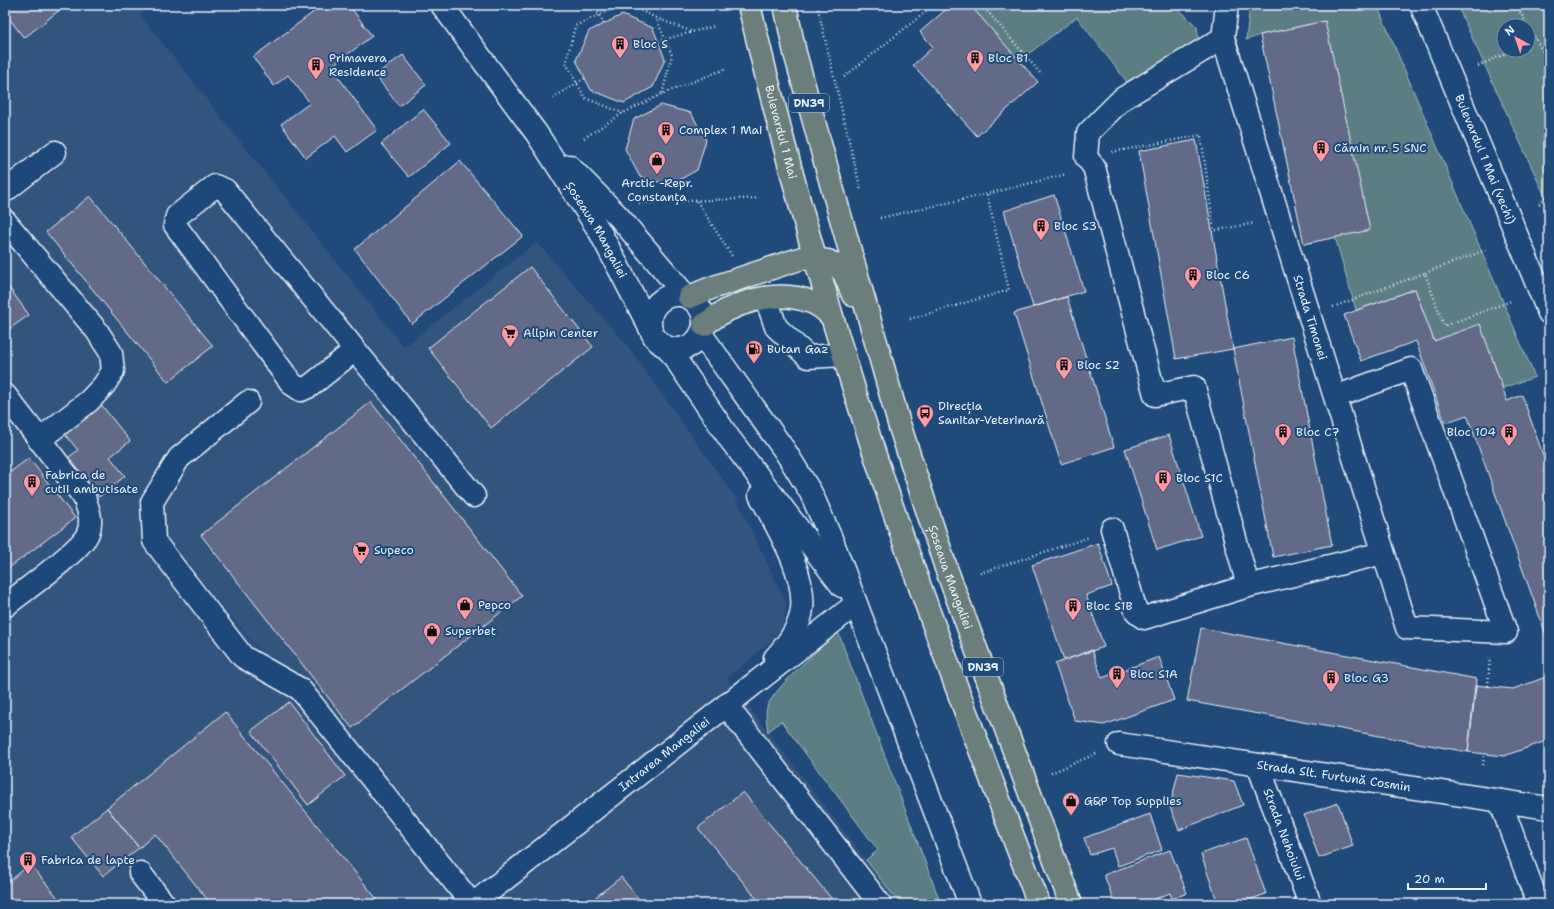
<svg xmlns="http://www.w3.org/2000/svg" width="1554" height="909" viewBox="0 0 1554 909" font-family="'Shantell Sans',sans-serif">
<style>
.built{fill:#33547e;fill-rule:evenodd}
.green{fill:#5c7e83;stroke:#a2b8be;fill-rule:evenodd}
.building{fill:#636b88;stroke:#e8f1f8}
.lines{fill:none;stroke-linecap:round;stroke-linejoin:round}
.minor-casing{stroke:#e8f1f8;stroke-width:25}
.major-casing{stroke:#e8f1f8;stroke-width:25}
.path{stroke:#e8f1f8;stroke-width:2.5;stroke-dasharray:1 3;stroke-linecap:butt}
.minor{stroke:#1f4a7a;stroke-width:22}
.major{stroke:#6c7e7c;stroke-width:22}
.labels{text-anchor:middle;stroke-width:4;stroke-linejoin:round;paint-order:stroke}
.shield{fill:#1f4a7a;stroke:#acbfd2;stroke-width:1}
.shield-label{font-size:11px;font-weight:bold;fill:#e8f1f8}
.poi-label{font-size:12px;fill:#e8f1f8;stroke:#1f4a7a;text-anchor:start}
.street-label{font-size:12px;fill:#e8f1f8;stroke:#1f4a7a}
</style>
<rect width="100%" height="100%" fill="#1f4a7a"/>
<filter id="ink" filterUnits="userSpaceOnUse"><feTurbulence type="fractalNoise" baseFrequency=".025" numOctaves="2"/><feDisplacementMap in="SourceGraphic" scale="8" xChannelSelector="R" yChannelSelector="G"/><feConvolveMatrix kernelMatrix="1 2 1 2 8 2 1 2 1" color-interpolation-filters="sRGB"/></filter>
<g filter="url(#ink)">
<path class="built" d="M 5,5 L 153,5 L 140,15 L 404,347 L 537,242 L 627,345 L 736,498 L 786,602 L 783,631 L 727,678 L 900,904 L 5,904 ZM 199,577 L 348,757 L 432,867 Z"/>
<path class="green" d="M 970,5 L 1175,5 L 1197,27 L 1199,43 L 1127,82 L 1077,17 L 1019,61 Z
M 1250,5 L 1377,5 L 1535,377 L 1503,388 L 1480,325 L 1434,341 L 1415,289 L 1356,310 L 1335,237 L 1325,21 L 1260,35 L 1246,40 Z
M 1457,5 L 1549,5 L 1549,205 ZM 1504,26 L 1528,26 L 1528,50 L 1504,50 Z
M 838,632 L 941,904 L 900,904 L 866,860 L 878,850 L 781,721 L 768,732 C 767,724 765,715 767,707 C 774,688 821,647 838,632 Z"/>
<path class="building" d="M 5,5 L 66,5 L 24,38 L 5,13 Z
M 323,5 L 349,5 L 372,36 L 331,67 L 377,130 L 347,152 L 335,136 L 306,158 L 281,124 L 310,103 L 288,75 L 274,86 L 253,57 Z
M 951,5 L 970,5 L 1038,82 L 977,136 L 913,65 L 933,47 L 920,32 Z
M 622,15 L 653,28 L 665,59 L 653,87 L 624,103 L 591,90 L 576,60 L 589,31 Z
M 1325,21 L 1370,230 L 1304,244 L 1260,35 Z
M 403,55 L 426,85 L 399,106 L 375,75 Z
M 661,105 L 691,113 L 706,140 L 697,170 L 670,185 L 640,177 L 625,149 L 634,119 Z
M 423,109 L 451,143 L 409,177 L 381,144 Z
M 1196,140 L 1233,349 L 1176,359 L 1139,151 Z
M 460,161 L 523,236 L 412,324 L 355,249 Z
M 1054,195 L 1084,291 L 1033,307 L 1004,211 Z
M 90,196 L 213,346 L 168,382 L 46,232 Z
M 530,267 L 593,347 L 491,428 L 428,348 Z
M 5,282 L 29,315 L 5,332 Z
M 1415,289 L 1434,341 L 1480,324 L 1507,401 L 1522,395 L 1549,472 L 1549,643 L 1467,415 L 1445,423 L 1416,341 L 1361,361 L 1344,315 Z
M 1067,297 L 1114,447 L 1061,464 L 1014,313 Z
M 1292,337 L 1332,545 L 1273,557 L 1233,349 Z
M 99,402 L 130,441 L 110,457 L 125,476 L 99,497 L 68,458 L 78,450 L 62,431 Z
M 371,402 L 522,596 L 352,728 L 201,535 Z
M 1169,435 L 1201,536 L 1157,550 L 1125,449 Z
M 29,458 L 75,518 L 5,571 L 5,476 Z
M 1098,543 L 1112,586 L 1086,595 L 1104,647 L 1064,660 L 1032,565 Z
M 1201,628 L 1477,679 L 1468,752 L 1187,701 Z
M 1092,650 L 1102,678 L 1159,657 L 1174,700 L 1104,725 L 1075,721 L 1055,664 Z
M 1549,676 L 1549,740 L 1504,756 L 1468,752 L 1475,685 L 1513,689 Z
M 289,702 L 345,776 L 308,805 L 251,731 Z
M 225,712 L 380,903 L 379,904 L 211,904 L 155,834 L 139,848 L 107,808 Z
M 1178,773 L 1234,781 L 1243,805 L 1179,830 L 1170,807 Z
M 743,792 L 836,904 L 761,904 L 698,828 Z
M 1338,803 L 1353,846 L 1319,858 L 1304,815 Z
M 107,808 L 139,848 L 103,876 L 71,837 Z
M 1150,814 L 1162,850 L 1118,866 L 1112,848 L 1090,855 L 1084,838 Z
M 1246,838 L 1266,894 L 1237,904 L 1218,904 L 1201,854 Z
M 1170,850 L 1187,893 L 1172,899 L 1170,893 L 1142,904 L 1115,904 L 1104,875 Z
M 30,864 L 63,904 L 5,904 L 5,885 Z
M 621,877 L 643,904 L 587,904 Z"/>
<g class="lines">
<defs>
<g id="minor">
<path id="s1" d="M 442,5 L 537,134 L 600,232 L 650,328"/>
<path id="s2" d="M 1227,5 L 1223,38 L 1407,628 L 1506,632 L 1411,369 L 1335,397"/>
<path id="s3" d="M 1421,5 L 1549,313"/>
<path d="M 1223,38 L 1122,99 L 1088,133 L 1086,157 L 1094,167 L 1155,395 L 1194,387 L 1248,586 L 1383,553"/>
<path d="M 569,166 L 619,217 L 685,295"/>
<path d="M 5,191 L 55,152"/>
<path d="M 5,221 L 97,331 L 111,353 L 113,371 L 104,385 L 89,401 L 39,440"/>
<circle cx="677" cy="322" r="27"/>
<path d="M 766,298 L 776,327 L 808,357 L 844,355"/>
<path d="M 701,334 L 785,451 L 811,493 L 833,543 L 970,904"/>
<path d="M 668,348 L 729,438 L 842,586"/>
<path d="M 355,350 L 310,386 L 301,390 L 292,384 L 175,225 L 177,216 L 215,186 L 225,190 L 474,496"/>
<path d="M 5,395 L 84,497 C 88,509 93,520 88,533 C 82,550 22,592 5,606"/>
<path d="M 248,402 L 179,458 L 152,502 L 154,541 L 243,657 L 300,689 L 472,904"/>
<path d="M 760,495 C 777,528 806,572 802,609 C 800,627 787,645 775,658"/>
<path d="M 1112,529 L 1136,611 L 1144,618 L 1248,586"/>
<path d="M 726,705 L 880,904"/>
<path id="s4" d="M 1119,744 L 1549,808"/>
<path id="s5" d="M 1258,765 L 1310,904"/>
<path d="M 1500,801 L 1538,904"/>
<path d="M 140,873 L 164,904"/>
<path id="s6" d="M 473,904 L 856,604"/>
</g>
<g id="major">
<path id="s7" d="M 749,5 C 796,201 851,394 919,584 C 957,691 998,798 1039,904"/>
<path id="s8" d="M 785,5 L 795,53 L 832,187 L 900,427 L 946,568 L 1071,904"/>
<path d="M 689,297 L 711,288 L 802,258 L 828,261 L 836,265 L 844,273 L 853,295"/>
<path d="M 704,325 C 731,303 776,288 811,302 C 819,305 825,310 831,316"/>
</g>
</defs>
<use href="#minor" class="minor-casing"/>
<use href="#major" class="major-casing"/>
<path class="path" d="M 594,5 L 604,24
M 620,5 L 575,26 L 566,63 L 585,98 L 623,113
M 630,5 L 656,18 L 672,55 L 662,94
M 817,5 L 861,191
M 982,5 L 1042,75
M 1516,5 L 1528,26
M 656,18 L 693,32
M 1528,26 L 1549,62
M 658,41 L 715,26
M 1528,43 L 1536,39
M 1478,66 L 1513,50
M 844,77 L 934,5
M 553,98 L 585,78
M 584,138 L 623,113 L 662,94 L 725,69
M 1112,152 L 1201,135 L 1214,231
M 697,201 L 732,256
M 639,203 L 759,198
M 1539,204 L 1549,195
M 880,218 L 987,194
M 1212,231 L 1255,223
M 1425,273 L 1488,249
M 1333,307 L 1425,273 L 1444,326 L 1511,301
M 910,319 L 1009,290 L 987,194 L 1067,174
M 980,573 L 1090,537
M 1488,686 L 1490,655
M 1483,765 L 1484,754
M 1051,773 L 1098,753"/>
<use href="#minor" class="minor"/>
<use href="#major" class="major"/>
</g>
</g>
<defs>
<symbol id="building-pin" viewBox="-11 -11 22 30"><path d="M0 17L-7.5 6A9.5 9.5 0 1 1 7.5 6Z" fill="#ff9aa2" stroke="#1f4a7a"/><path d="M-4-6H4V6H1V3H-1V6H-4ZM-2.5-4.3h1.7v1.8h-1.7ZM.8-4.3h1.7v1.8H.8ZM-2.5-1h1.7V.8h-1.7ZM.8-1h1.7V.8H.8Z" fill="#111"/></symbol>
<symbol id="shop-pin" viewBox="-11 -11 22 30"><path d="M0 17L-7.5 6A9.5 9.5 0 1 1 7.5 6Z" fill="#ff9aa2" stroke="#1f4a7a"/><path d="M-5-2.5h2.3a2.7 3.5 0 0 1 5.4 0H5L5.5 6h-11ZM-1.5-2.5h3a1.5 2.3 0 0 0-3 0Z" fill="#111"/></symbol>
<symbol id="supermarket-pin" viewBox="-11 -11 22 30"><path d="M0 17L-7.5 6A9.5 9.5 0 1 1 7.5 6Z" fill="#ff9aa2" stroke="#1f4a7a"/><path d="M-6-5.5h2.5l.6 2H6L4.5 2H-2.5L-4.4-4H-6ZM-1.5 3.2a1.3 1.3 0 1 0 .1 0ZM3 3.2a1.3 1.3 0 1 0 .1 0Z" fill="#111"/></symbol>
<symbol id="fuel-pin" viewBox="-11 -11 22 30"><path d="M0 17L-7.5 6A9.5 9.5 0 1 1 7.5 6Z" fill="#ff9aa2" stroke="#1f4a7a"/><path d="M-5.5-6h7V0h2V4h1.3V-2.5L3-4.5l.8-.8L6-3V5H2.5V1h-1V6h-7ZM-4.2-4.7v3.2H.2V-4.7Z" fill="#111"/></symbol>
<symbol id="bus-pin" viewBox="-11 -11 22 30"><path d="M0 17L-7.5 6A9.5 9.5 0 1 1 7.5 6Z" fill="#ff9aa2" stroke="#1f4a7a"/><path d="M-5-6H5V4H4V6H2V4H-2V6H-4V4H-5ZM-3.5-4V0h7V-4ZM-3.5 1.2v1.5H-2V1.2ZM2 1.2v1.5H3.5V1.2Z" fill="#111"/></symbol>
</defs>
<g fill-rule="evenodd">
<use href="#building-pin" x="610" y="34" width="20" height="27"/>
<use href="#building-pin" x="965" y="48" width="20" height="27"/>
<use href="#building-pin" x="306" y="55" width="20" height="27"/>
<use href="#building-pin" x="656" y="120" width="20" height="27"/>
<use href="#building-pin" x="1311" y="138" width="20" height="27"/>
<use href="#shop-pin" x="647" y="150" width="20" height="27"/>
<use href="#building-pin" x="1031" y="216" width="20" height="27"/>
<use href="#building-pin" x="1183" y="265" width="20" height="27"/>
<use href="#supermarket-pin" x="500" y="323" width="20" height="27"/>
<use href="#fuel-pin" x="744" y="339" width="20" height="27"/>
<use href="#building-pin" x="1054" y="355" width="20" height="27"/>
<use href="#bus-pin" x="915" y="403" width="20" height="27"/>
<use href="#building-pin" x="1273" y="422" width="20" height="27"/>
<use href="#building-pin" x="1499" y="422" width="20" height="27"/>
<use href="#building-pin" x="1153" y="468" width="20" height="27"/>
<use href="#building-pin" x="22" y="472" width="20" height="27"/>
<use href="#supermarket-pin" x="351" y="540" width="20" height="27"/>
<use href="#shop-pin" x="455" y="595" width="20" height="27"/>
<use href="#building-pin" x="1063" y="596" width="20" height="27"/>
<use href="#shop-pin" x="422" y="621" width="20" height="27"/>
<use href="#building-pin" x="1107" y="664" width="20" height="27"/>
<use href="#building-pin" x="1321" y="668" width="20" height="27"/>
<use href="#shop-pin" x="1061" y="791" width="20" height="27"/>
<use href="#building-pin" x="18" y="850" width="20" height="27"/>
</g>
<g class="labels">
<g class="shield">
<rect x="789" y="94" width="40" height="18" rx="3"/>
<rect x="963" y="658" width="40" height="18" rx="3"/>
</g>
<g class="shield-label">
<text x="809" y="107">DN39</text>
<text x="983" y="671">DN39</text>
</g>
<g class="poi-label">
<text x="633" y="48">Bloc S</text>
<text x="329" y="62">Primavera<tspan x="329" dy="14">Residence</tspan></text>
<text x="988" y="62">Bloc B1</text>
<text x="679" y="134">Complex 1 Mai</text>
<text x="1334" y="152">Cămin nr. 5 SNC</text>
<text x="657" y="187" text-anchor="middle">Arctic -Repr.<tspan x="657" dy="14">Constanța</tspan></text>
<text x="1054" y="230">Bloc S3</text>
<text x="1206" y="279">Bloc C6</text>
<text x="523" y="337">Allpin Center</text>
<text x="767" y="353">Butan Gaz</text>
<text x="1077" y="369">Bloc S2</text>
<text x="938" y="410">Direcția<tspan x="938" dy="14">Sanitar-Veterinară</tspan></text>
<text x="1296" y="436">Bloc C7</text>
<text x="1496" y="436" text-anchor="end">Bloc 104</text>
<text x="45" y="479">Fabrica de<tspan x="45" dy="14">cutii ambutisate</tspan></text>
<text x="1176" y="482">Bloc S1C</text>
<text x="374" y="554">Supeco</text>
<text x="478" y="609">Pepco</text>
<text x="1086" y="610">Bloc S1B</text>
<text x="445" y="635">Superbet</text>
<text x="1130" y="678">Bloc S1A</text>
<text x="1344" y="682">Bloc G3</text>
<text x="1084" y="805">G&amp;P Top Supplies</text>
<text x="41" y="864">Fabrica de lapte</text>
</g>
<g class="street-label">
<text dy="4" stroke="none"><textPath href="#s7" startOffset="131">Bulevardul 1 Mai</textPath></text>
<text dy="4" stroke="none"><textPath href="#s3" startOffset="167">Bulevardul 1 Mai (vechi)</textPath></text>
<text dy="4" stroke="none"><textPath href="#s1" startOffset="273">Șoseaua Mangaliei</textPath></text>
<text dy="4" stroke="none"><textPath href="#s2" startOffset="326">Strada Timonei</textPath></text>
<text dy="4" stroke="none"><textPath href="#s8" startOffset="596">Șoseaua Mangaliei</textPath></text>
<text dy="4" stroke="none"><textPath href="#s6" startOffset="243">Intrarea Mangaliei</textPath></text>
<text dy="4" stroke="none"><textPath href="#s4" startOffset="217">Strada Slt. Furtună Cosmin</textPath></text>
<text dy="4" stroke="none"><textPath href="#s5" startOffset="74">Strada Nehoiului</textPath></text>
</g>
</g>
<rect width="1554" height="909" fill="none" stroke="#1f4a7a" stroke-width="20"/>
<rect x="10" y="10" width="1534" height="889" fill="none" stroke="#e8f1f8" stroke-width="1.5" filter="url(#ink)"/>
<g transform="translate(1516 38) rotate(320)"><circle r="19" fill="#1f4a7a" stroke="#6f8dac"/>
<path d="M0-3L7 15L0 10L-7 15Z" fill="#ff9aa2"/>
<text y="-6" font-size="11" font-weight="bold" text-anchor="middle" fill="#e8f1f8">N</text>
</g>
<path d="M1408 883v6h78v-6" fill="none" stroke="#e8f1f8" stroke-width="2"/>
<text x="1414" y="883" font-size="12" fill="#e8f1f8" stroke="#1f4a7a" stroke-width="3" paint-order="stroke">20 m</text>
</svg>
